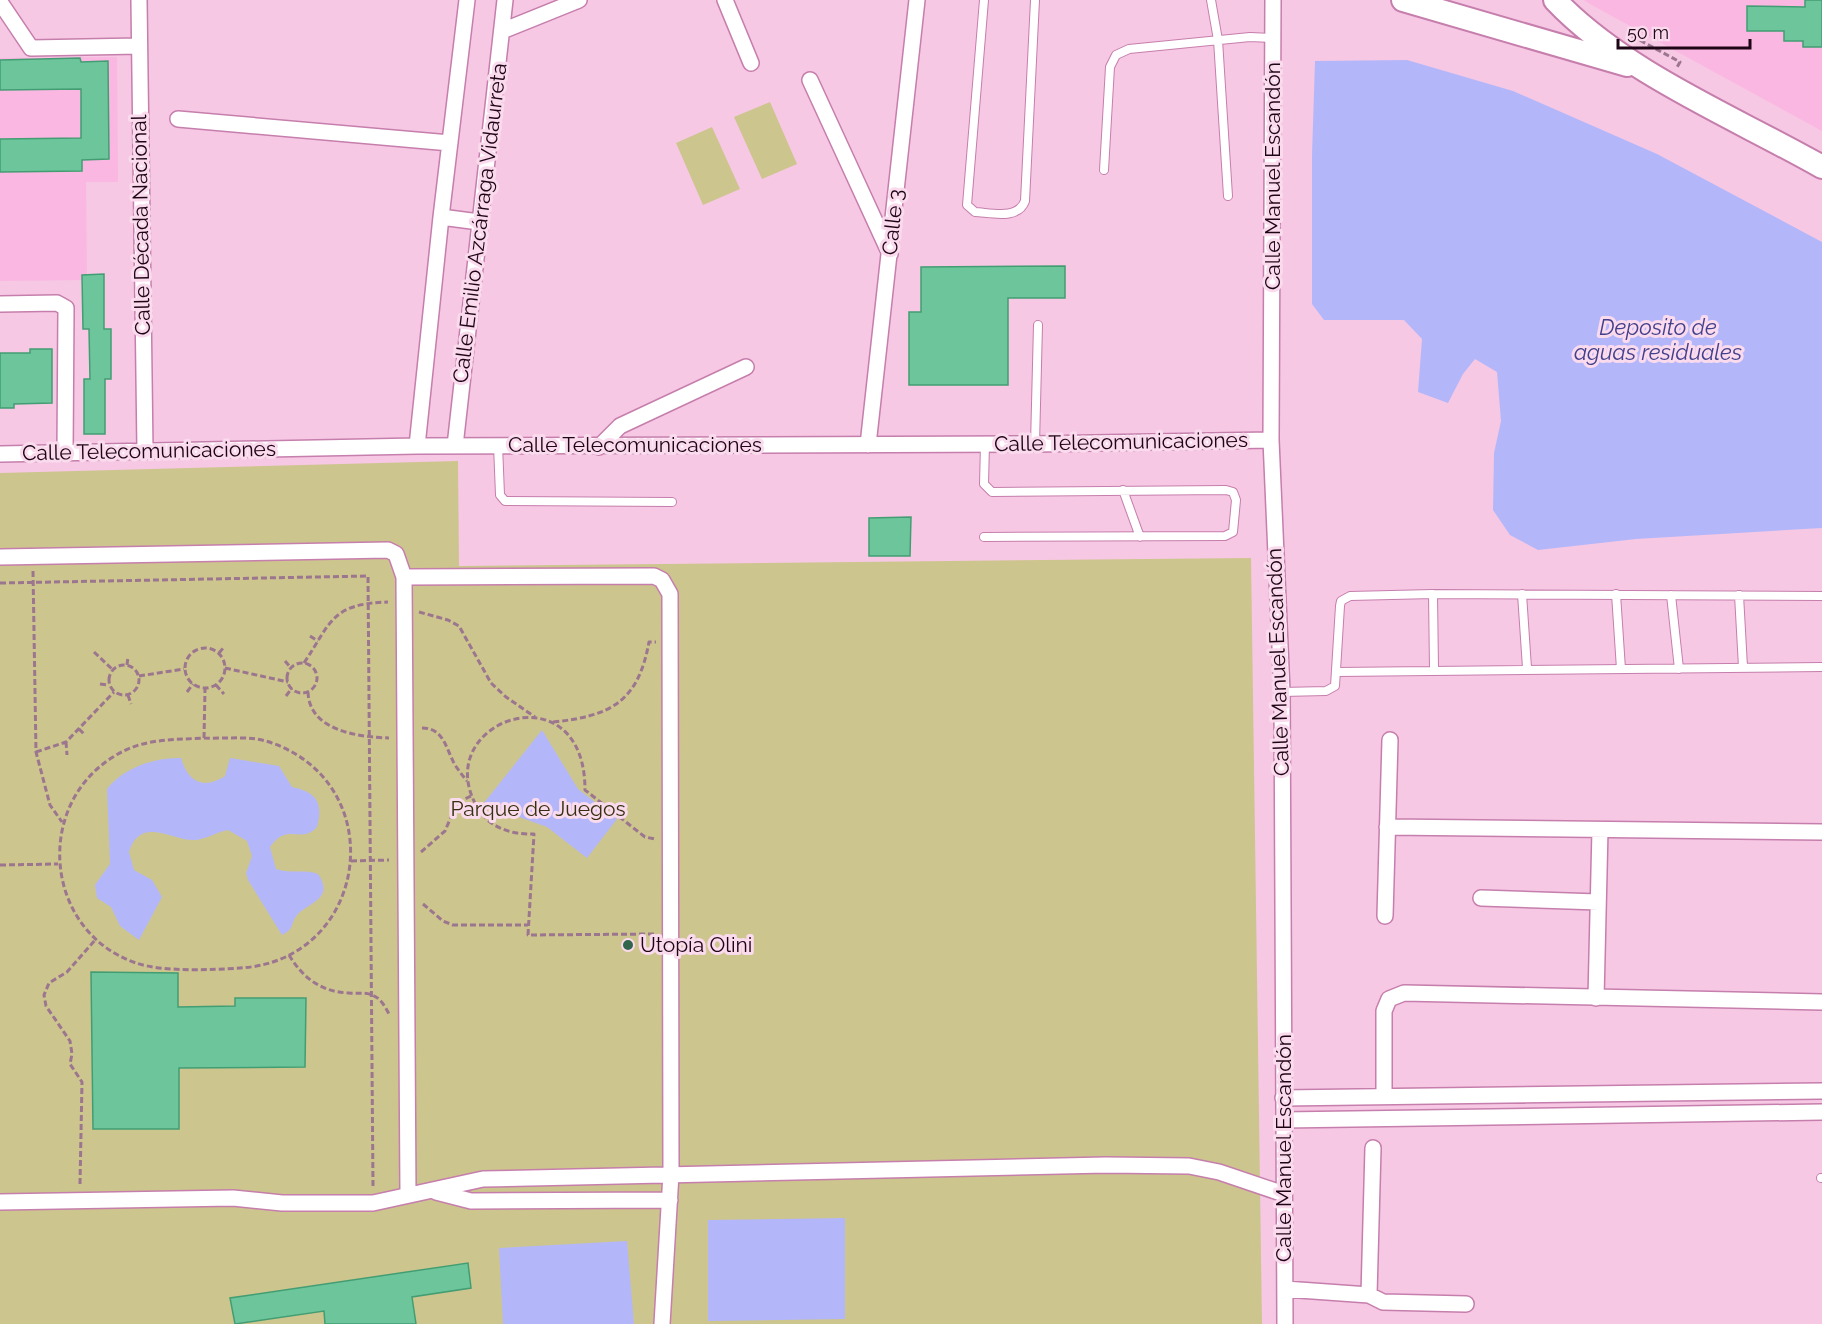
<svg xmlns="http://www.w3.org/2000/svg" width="1822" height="1324" viewBox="0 0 1822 1324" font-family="Raleway,sans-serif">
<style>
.built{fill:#fab7e1}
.green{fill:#cdc58e}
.water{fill:#b3b7fa}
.building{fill:#6dc69b;stroke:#439d73;stroke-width:1.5}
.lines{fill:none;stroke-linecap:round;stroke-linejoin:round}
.service-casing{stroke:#c67eac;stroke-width:10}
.minor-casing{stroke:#c67eac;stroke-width:18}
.secondary-casing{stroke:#c67eac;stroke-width:26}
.path{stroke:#9c768e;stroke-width:3;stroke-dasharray:6 3;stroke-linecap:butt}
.service{stroke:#fff;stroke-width:8}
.minor{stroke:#fff;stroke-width:15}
.secondary{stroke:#fff;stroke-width:22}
.poi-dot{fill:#30664c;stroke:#fadaed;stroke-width:2}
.labels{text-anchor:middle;stroke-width:6;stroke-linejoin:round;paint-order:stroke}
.street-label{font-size:21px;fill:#1e0516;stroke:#fadaed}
.park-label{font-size:21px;fill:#342f0f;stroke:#fadaed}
.poi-label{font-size:21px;fill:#1e0516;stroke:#fadaed;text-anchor:start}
.water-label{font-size:22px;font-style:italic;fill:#42408d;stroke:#fadaed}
</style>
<rect width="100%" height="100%" fill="#f6c8e4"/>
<path class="built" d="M 1584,0 L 1822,0 L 1822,131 L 1590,4 Z
M 117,57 L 118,182 L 86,182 L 87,280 L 0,281 L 0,58 Z"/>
<path class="green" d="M 770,102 L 797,164 L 762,179 L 734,117 Z
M 712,127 L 740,189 L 703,205 L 676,143 Z
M 458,461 L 459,566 L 1251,558 L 1262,1324 L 0,1324 L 0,473 Z"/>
<path class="water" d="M 1407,60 L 1513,91 L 1657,154 L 1822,242 L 1822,528 L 1636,539 L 1538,550 L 1510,535 L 1493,510 L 1494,453 L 1501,421 L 1497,372 L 1475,359 L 1463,374 L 1448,403 L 1418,392 L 1422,339 L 1404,320 L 1324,320 L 1312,304 L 1312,155 L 1315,61 Z
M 542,730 L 578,789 L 617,819 L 587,858 L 547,827 L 483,804 Z
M 181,758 C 188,782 203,790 225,776 L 230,758 L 279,766 L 292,787 C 315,792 324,801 317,827 C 301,845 288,821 270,847 L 276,869 C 291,874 305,869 318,874 C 335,898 309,903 298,914 C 290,922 296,928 282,935 L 248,880 L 246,873 L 252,856 L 247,841 L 228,830 C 217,832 206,839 196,840 C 173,842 141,814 129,852 L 134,870 L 152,880 L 162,897 L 139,940 L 120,926 L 111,907 L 97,898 L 95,885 L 110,864 L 107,789 C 123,768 155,757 181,758 Z
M 845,1218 L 845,1319 L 708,1321 L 708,1220 Z
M 627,1241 L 634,1324 L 503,1324 L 499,1248 Z"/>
<path class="building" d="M 1805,0 L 1822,0 L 1822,47 L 1803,47 L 1803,41 L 1784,41 L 1784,31 L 1747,31 L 1747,6 L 1805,7 Z
M 80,58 L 81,62 L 108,61 L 109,159 L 82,160 L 82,171 L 0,172 L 0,139 L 81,138 L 81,89 L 0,90 L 0,60 Z
M 1065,266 L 1065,298 L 1008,298 L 1008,385 L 909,385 L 909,312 L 921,312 L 921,267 Z
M 104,274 L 104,329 L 111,329 L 111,379 L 105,379 L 105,434 L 84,434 L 84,379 L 90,379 L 89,329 L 83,329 L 82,275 Z
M 30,349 L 52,349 L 52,403 L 14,404 L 14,408 L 0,408 L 0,353 L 30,353 Z
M 911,517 L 910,556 L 869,556 L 869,518 Z
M 91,972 L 178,973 L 178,1007 L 235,1006 L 235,998 L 306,998 L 305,1067 L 179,1068 L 179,1129 L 93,1129 Z
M 468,1263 L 471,1288 L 412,1297 L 416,1324 L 325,1324 L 324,1311 L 235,1324 L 230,1298 Z"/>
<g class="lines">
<defs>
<path id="service" d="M 984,0 L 967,205 L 975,212 C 992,213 1018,220 1025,201 L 1035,0
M 1211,0 L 1218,40 L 1228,196
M 1104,170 L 1110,67 L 1116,55 L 1129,49 L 1250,37 L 1274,38
M 1035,444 L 1038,325
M 498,445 L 500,495 L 505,501 L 672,502
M 1123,490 L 1140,537
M 984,537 L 1225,536 L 1233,532 L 1236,500 L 1233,492 L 1226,490 L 992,492 L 984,484 L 985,444
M 1433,594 L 1434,669
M 1522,594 L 1527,668
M 1616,594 L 1621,669
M 1671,595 L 1679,669
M 1739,595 L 1743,667
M 1337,672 L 1822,667
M 1282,692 L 1326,691 L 1335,686 L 1340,606 L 1341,601 L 1350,596 L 1433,594 L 1822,596
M 1821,1178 L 1822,1178"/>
<path id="minor" d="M 139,0 L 145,451
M 725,0 L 751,63
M 1273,0 L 1271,440 L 1282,692 L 1285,1324
M 0,2 L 31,48 L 139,46
M 502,31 L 579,0
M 810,80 L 890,254
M 178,119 L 450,143
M 441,217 L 479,222
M 0,304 L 57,303 L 66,308 L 65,453
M 868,445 L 917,0
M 417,446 L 441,217 L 467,0
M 455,446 L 505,0
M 599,447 L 620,426 L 746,367
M 0,454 L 417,446 L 1035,444 L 1271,440
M 0,557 L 388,550 L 396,554 L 404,577 L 408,1194
M 404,577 L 654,576 L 662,580 L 670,594 L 671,1174 L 662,1324
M 1387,827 L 1822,832
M 1481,898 L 1598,902
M 1385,916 L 1390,740
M 1596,998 L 1600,830
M 1384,1094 L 1384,1011 L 1389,999 L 1404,993 L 1822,1002
M 1283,1098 L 1822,1091
M 1283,1120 L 1822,1112
M 436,1192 L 471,1201 L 670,1200
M 0,1202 L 233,1198 L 282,1203 L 373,1203 L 483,1179 L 1106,1165 L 1189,1166 L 1219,1172 L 1284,1194
M 1285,1289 L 1369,1295 L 1383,1302 L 1466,1304
M 1369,1295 L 1373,1148"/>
<path id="secondary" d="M 1403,0 L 1627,65
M 1555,0 C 1623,72 1736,118 1822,167"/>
</defs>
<use href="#service" class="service-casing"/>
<use href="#minor" class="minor-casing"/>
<use href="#secondary" class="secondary-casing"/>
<path class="path" d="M 1632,36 L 1680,62 L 1676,69
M 33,571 L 36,752 L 50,805 L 62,822
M 0,583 L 368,576 L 373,1187
M 419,612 L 448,620 L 459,626 L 491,683 L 506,697 L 535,717
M 310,636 L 318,641
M185 668a20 20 0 1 1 40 0a20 20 0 1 1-40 0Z
M 94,652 L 112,669
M 219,653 L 224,647
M 285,661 L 291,668
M 304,663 C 332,621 331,604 388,602
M287 678a15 15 0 1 1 30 0a15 15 0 1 1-30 0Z
M109 680a15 15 0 1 1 30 0a15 15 0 1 1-30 0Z
M 127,665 L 128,657
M 225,668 L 288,682
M 139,676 L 184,669
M 100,684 L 109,685
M 216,685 L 224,694
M 187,692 L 193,684
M 308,692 C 309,731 359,737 389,738
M 128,695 L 131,704
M 286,696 L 292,688
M 553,722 C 611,716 638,702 649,642 L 656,642
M 422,728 C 444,728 446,749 455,765 C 459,771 463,776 467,781
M 79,729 L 85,735
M 204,738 C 226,739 252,735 272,743 C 393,786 368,961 240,968 C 211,970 162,972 136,963 C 45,932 33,807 113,757 C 142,738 172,740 204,738 Z
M 204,738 L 205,689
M 66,742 L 67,755
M 36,752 L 66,742 L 114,692
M 421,852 L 445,831 L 457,803 L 471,796
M 351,861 L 389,860
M 0,865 L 58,864
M 423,904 L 443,921 L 453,925 L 528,925
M 654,934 L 528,935 L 534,834 C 511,835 487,827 476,805 C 430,720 585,667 585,790 L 645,837 L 655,839
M 289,955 C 303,978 321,992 349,993 C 357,994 365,992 372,995 C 381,998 386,1008 390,1016
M 80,1184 L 82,1082 L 70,1064 L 72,1054 L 70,1041 L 46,1006 L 44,995 L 49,983 L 67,972 L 96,939"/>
<use href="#service" class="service"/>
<use href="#minor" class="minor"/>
<use href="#secondary" class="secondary"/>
</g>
<circle class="poi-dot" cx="628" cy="945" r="6"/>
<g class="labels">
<g class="street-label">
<text transform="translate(1273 176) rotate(-90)" y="7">Calle Manuel Escandón</text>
<text transform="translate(893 222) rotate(-84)" y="7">Calle 3</text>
<text transform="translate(480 223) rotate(-83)" y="7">Calle Emilio Azcárraga Vidaurreta</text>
<text transform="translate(141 225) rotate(-91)" y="7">Calle Década Nacional</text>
<text transform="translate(1121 442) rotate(-1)" y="7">Calle Telecomunicaciones</text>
<text x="635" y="452">Calle Telecomunicaciones</text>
<text transform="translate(149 451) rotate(-1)" y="7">Calle Telecomunicaciones</text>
<text transform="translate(1278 662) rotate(-92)" y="7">Calle Manuel Escandón</text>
<text transform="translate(1284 1148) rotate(-90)" y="7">Calle Manuel Escandón</text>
</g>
<g class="park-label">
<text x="538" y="816">Parque de Juegos</text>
</g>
<g class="poi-label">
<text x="640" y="952">Utopía Olini</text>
</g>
<g class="water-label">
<text x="1658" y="335">Deposito de<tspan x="1658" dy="25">aguas residuales</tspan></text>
</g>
</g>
<path d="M1618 39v9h132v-9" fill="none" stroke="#1e0516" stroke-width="3"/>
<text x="1627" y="39" font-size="18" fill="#1e0516" stroke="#fadaed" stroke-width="4.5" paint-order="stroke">50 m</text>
</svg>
